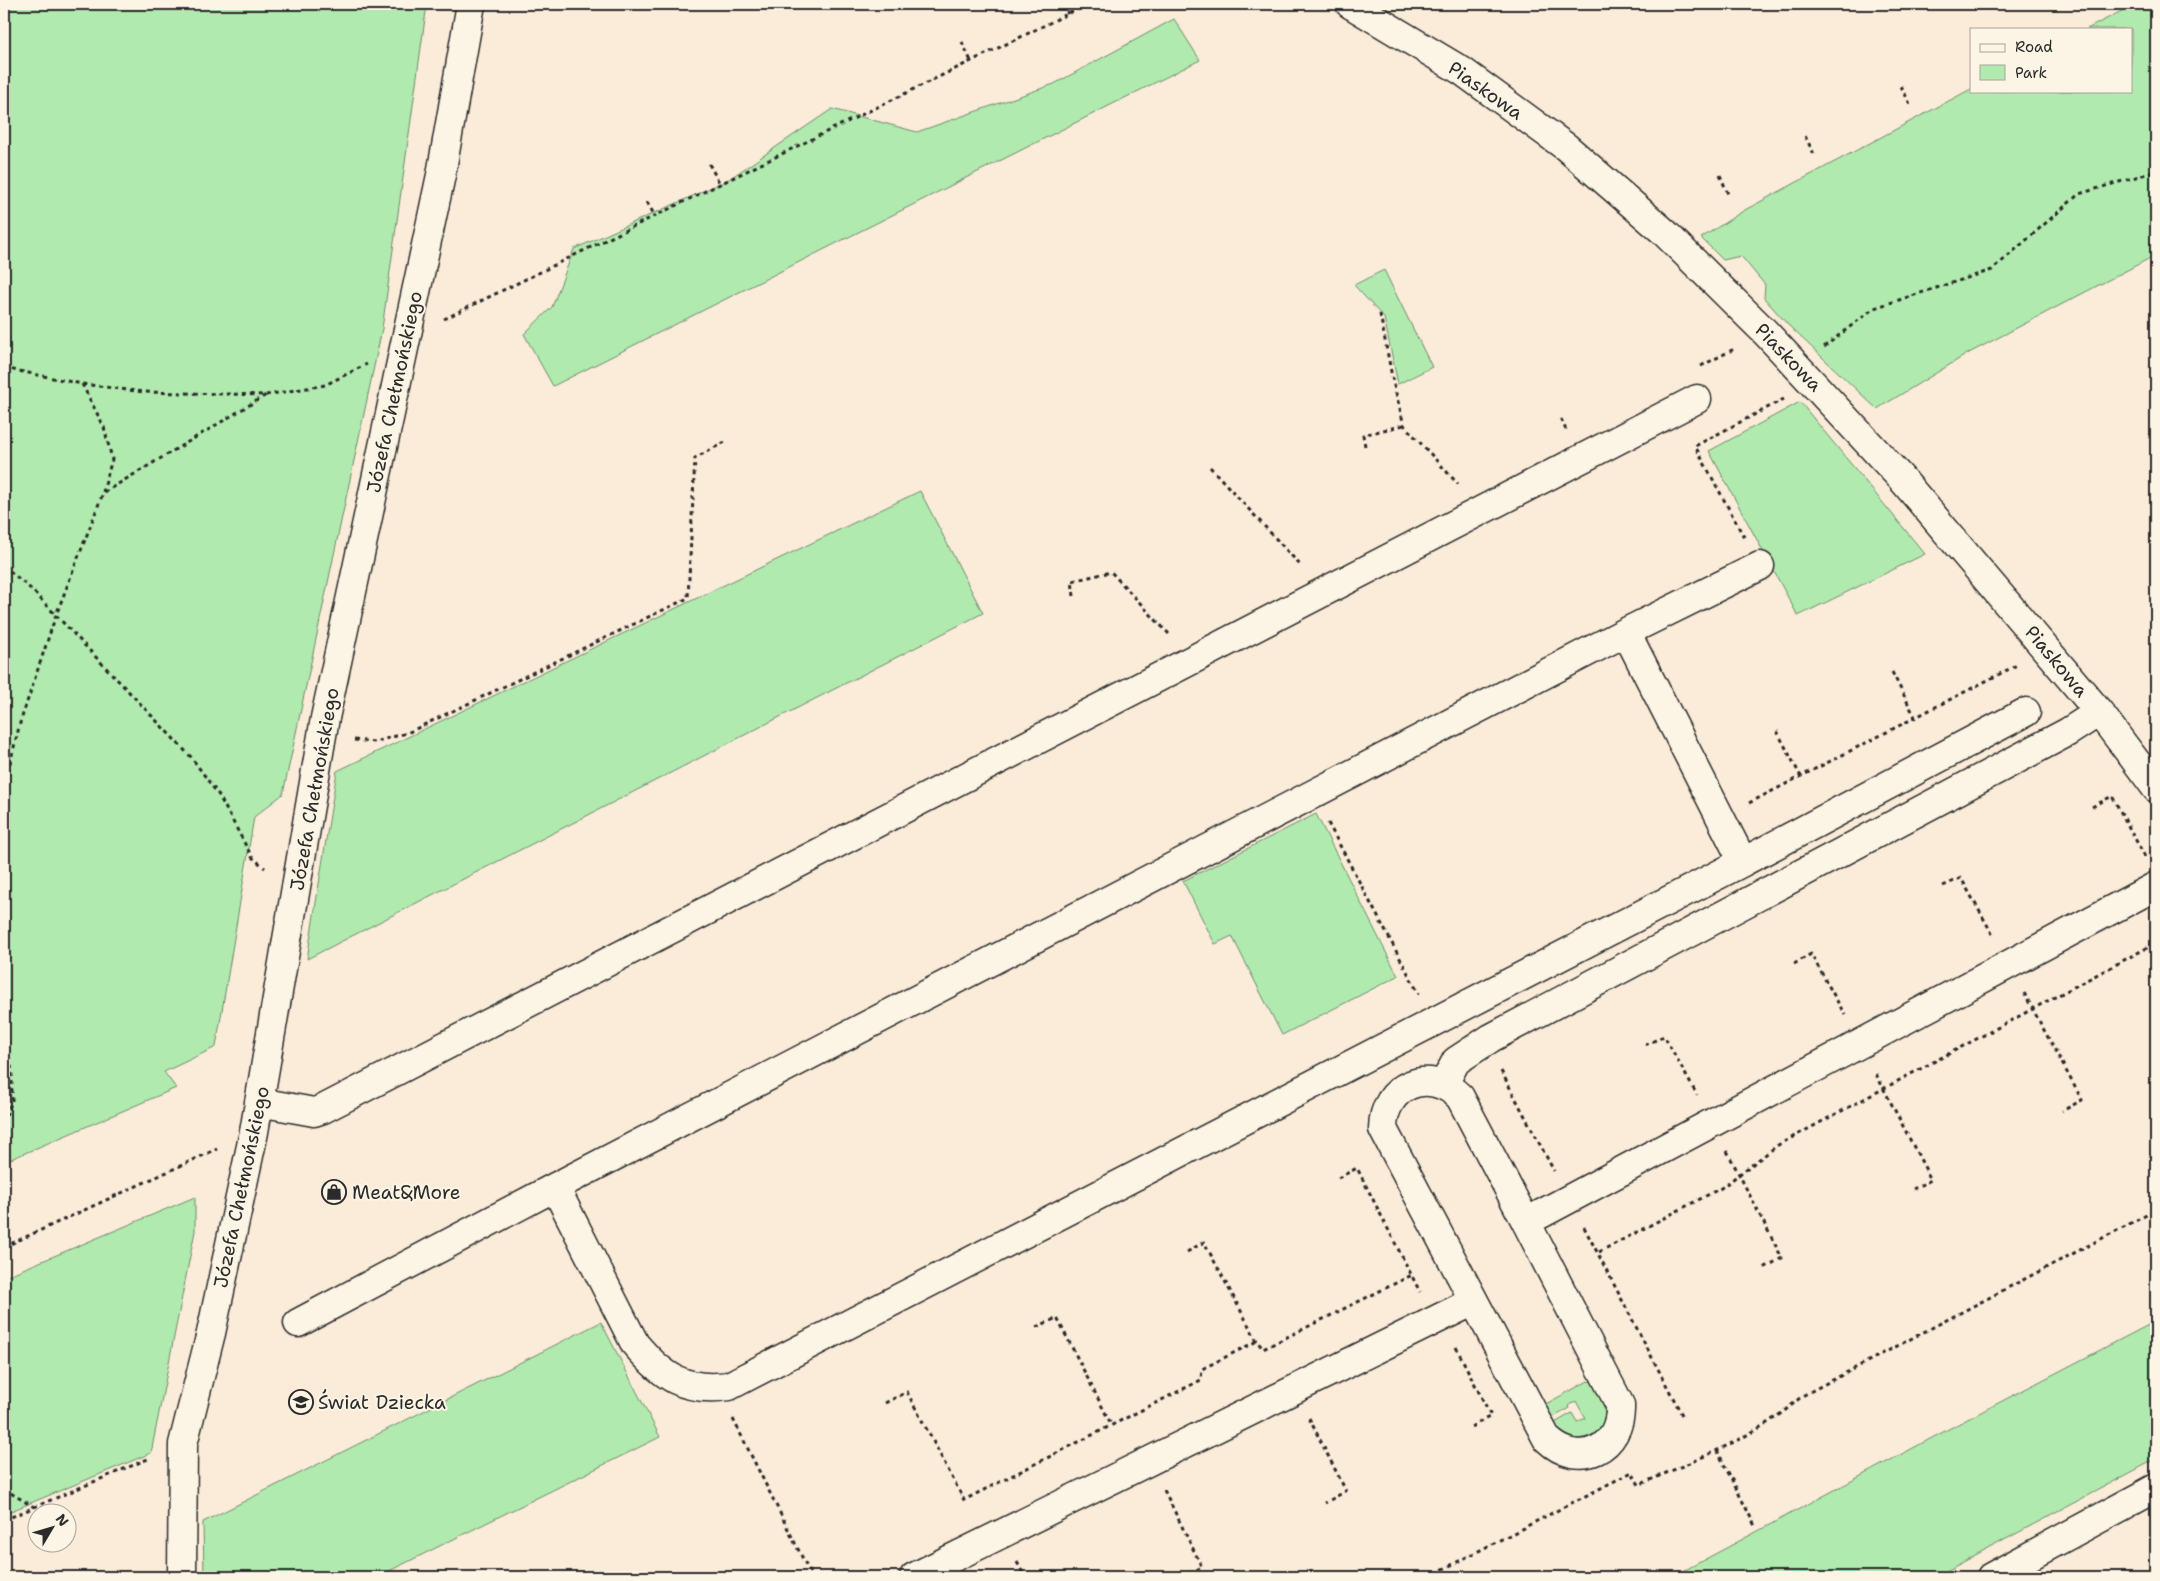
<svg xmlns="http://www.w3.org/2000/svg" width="2160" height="1581" viewBox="0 0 2160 1581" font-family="'Shantell Sans',sans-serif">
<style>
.green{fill:#b0eaae;stroke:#6e8a6c}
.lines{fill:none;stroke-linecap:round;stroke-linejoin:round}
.minor-casing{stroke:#2b2b2b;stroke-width:31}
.path{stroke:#2b2b2b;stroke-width:3;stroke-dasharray:4 4;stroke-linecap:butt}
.minor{stroke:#fcf5e5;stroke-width:28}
.labels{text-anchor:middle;stroke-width:4;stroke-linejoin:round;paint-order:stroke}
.street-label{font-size:19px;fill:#2b2b2b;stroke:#fcf5e5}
.poi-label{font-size:19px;fill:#2b2b2b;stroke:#fcf5e5;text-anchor:start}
</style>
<rect width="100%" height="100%" fill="#fbebd9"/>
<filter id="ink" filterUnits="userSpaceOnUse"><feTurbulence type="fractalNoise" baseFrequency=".02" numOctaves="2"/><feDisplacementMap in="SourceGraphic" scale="10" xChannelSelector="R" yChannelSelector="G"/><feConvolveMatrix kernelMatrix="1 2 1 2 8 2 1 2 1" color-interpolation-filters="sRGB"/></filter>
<g filter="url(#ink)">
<path class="green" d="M 4,4 L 427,4 L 382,329 L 283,794 L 254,817 L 216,1047 L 164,1072 L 176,1088 L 4,1162 Z
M 2135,4 L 2156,4 L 2156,255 L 1969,353 L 1877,409 L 1788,325 L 1764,298 L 1765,285 L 1741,256 L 1723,260 L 1701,238 L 1743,211 L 1971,89 L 1971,91 L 2131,91 L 2131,29 L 2087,29 Z
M 1174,19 L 1200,60 L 553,386 L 524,334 L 552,307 L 574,249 L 726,181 L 832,109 L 917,132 L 1054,84 Z
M 1384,270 L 1432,367 L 1398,384 L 1384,318 L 1354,285 Z
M 1800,402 L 1925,554 L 1798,616 L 1709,451 Z
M 920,491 L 983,613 L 307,959 L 337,771 Z
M 1316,814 L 1398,976 L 1282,1035 L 1232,936 L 1215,944 L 1183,881 Z
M 195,1197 L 195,1231 L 151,1453 L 4,1514 L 4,1277 Z
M 2156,1321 L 2156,1459 L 1935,1577 L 1672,1577 L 1958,1424 Z
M 601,1322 L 660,1437 L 377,1577 L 204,1577 L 203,1522 Z
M 1588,1381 L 1592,1382 C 1599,1392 1607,1405 1605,1418 C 1602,1433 1585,1441 1571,1438 C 1563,1436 1558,1430 1553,1424 L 1572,1413 L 1577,1422 L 1585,1418 L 1576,1401 L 1569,1406 L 1570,1408 L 1550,1419 L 1544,1405 Z"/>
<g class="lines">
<defs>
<path id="minor" d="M 1350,4 L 1462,71 L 1566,147 L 1663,231 L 1766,333 L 1901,478 L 2099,712 L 2156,788
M 1743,862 L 2026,712
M 1444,1084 L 1456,1061 L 1491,1038 L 2068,732 L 2099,712
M 259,1102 L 314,1112 L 323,1109 L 1697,399
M 555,1187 L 635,1344 C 663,1377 684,1392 729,1386 L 1743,862 L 1626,632
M 1526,1222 L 1620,1405 C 1622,1449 1579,1470 1547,1439 L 1383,1129 C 1383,1085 1429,1066 1460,1097 L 1526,1222 L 2156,886
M 298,1323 L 555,1187 L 1626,632 L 1760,566
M 182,1577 L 183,1444 L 211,1333 L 254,1132 L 325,718 L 441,175 L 471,4
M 914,1577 L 1474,1301
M 1991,1577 L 2156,1488"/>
</defs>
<use href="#minor" class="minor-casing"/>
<path class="path" d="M 1063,4 L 1068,14
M 2096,4 L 2097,7
M 962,42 L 971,61
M 1901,86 L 1910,104
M 1805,136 L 1814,154
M 709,164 L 720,184
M 1720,175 L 1728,194
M 647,202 L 655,216
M 1380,314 L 1393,382 L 1404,425 L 1458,484
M 444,319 L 1088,4
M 1824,347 L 1874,308 L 1992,270 L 2079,194 L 2156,171
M 1701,366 L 1736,348
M 4,368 L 82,384 L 144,392 L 266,395 L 325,385 L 367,364
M 82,384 L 104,427 L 112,459 L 103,492
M 1561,419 L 1566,430
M 1365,446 L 1363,435 L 1404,425
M 1210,467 L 1301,566
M 1744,537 L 1695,446 L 1784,399
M 4,566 L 32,590 L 191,757 L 218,794 L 252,857 L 265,868
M 1074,596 L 1072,581 L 1111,572 L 1169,634
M 1892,672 L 1915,717
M 1777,731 L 1801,777
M 354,740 L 374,742 L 407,733 L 688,598 L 695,458 L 727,441
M 4,787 L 20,723 L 56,615 L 103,493 L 266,395
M 1749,803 L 2017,665
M 2092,807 L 2112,796 L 2145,857
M 1328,823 L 1419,994
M 1943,886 L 1961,878 L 1994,937
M 1794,964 L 1811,954 L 1845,1015
M 2024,993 L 2082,1100 L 2062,1111
M 4,1042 L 12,1070 L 12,1101 L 4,1120
M 1645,1045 L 1664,1036 L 1697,1095
M 1501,1071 L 1554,1171
M 1876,1074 L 1931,1180 L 1913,1189
M 1727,1151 L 1782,1258 L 1764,1268
M 1338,1178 L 1357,1168 L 1420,1292
M 1584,1227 L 1682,1415
M 4,1247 L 217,1149
M 1187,1252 L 1204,1242 L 1257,1341
M 1599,1252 L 1721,1188 L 1778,1145 L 2156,943
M 1036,1327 L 1057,1318 L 1112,1426
M 1456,1347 L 1491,1416 L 1469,1428
M 885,1403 L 907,1392 L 964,1500 L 1201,1380 L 1202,1369 L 1257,1341 L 1263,1349 L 1412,1275
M 1309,1418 L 1346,1491 L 1325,1503
M 733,1419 L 812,1577
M 1717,1450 L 1756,1528
M 4,1489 L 34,1507
M 1164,1490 L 1202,1567 L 1183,1577
M 4,1520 L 150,1458
M 1017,1562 L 1025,1577
M 1428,1577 L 1632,1472 L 1639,1485 C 1694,1460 1757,1438 1802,1396 L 2156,1210"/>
<use href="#minor" class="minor"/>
</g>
</g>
<defs>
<symbol id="shop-ring" viewBox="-11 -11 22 22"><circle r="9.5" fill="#fcf5e5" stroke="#2b2b2b" stroke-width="1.5"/><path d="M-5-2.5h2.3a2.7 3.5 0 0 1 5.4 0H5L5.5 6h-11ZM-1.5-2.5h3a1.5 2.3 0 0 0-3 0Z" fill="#2b2b2b"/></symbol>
<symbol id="school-ring" viewBox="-11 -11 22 22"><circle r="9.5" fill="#fcf5e5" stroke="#2b2b2b" stroke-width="1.5"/><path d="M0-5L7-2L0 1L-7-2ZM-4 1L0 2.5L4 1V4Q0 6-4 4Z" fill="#2b2b2b"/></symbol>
</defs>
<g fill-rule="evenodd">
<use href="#shop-ring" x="320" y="1178" width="28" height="28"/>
<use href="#school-ring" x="287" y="1388" width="28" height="28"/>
</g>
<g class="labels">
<g class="street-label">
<text transform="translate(1486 90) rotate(35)" y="7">Piaskowa</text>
<text transform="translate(1789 357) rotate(46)" y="7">Piaskowa</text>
<text transform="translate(394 392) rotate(-78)" y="7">Józefa Chełmońskiego</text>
<text transform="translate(2057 661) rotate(50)" y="7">Piaskowa</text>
<text transform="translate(314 789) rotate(-80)" y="7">Józefa Chełmońskiego</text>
<text transform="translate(241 1187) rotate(-78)" y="7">Józefa Chełmońskiego</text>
</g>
<g class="poi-label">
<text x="352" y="1199">Meat&amp;More</text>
<text x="318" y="1409">Świat Dziecka</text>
</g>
</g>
<rect width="2160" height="1581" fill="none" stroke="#fcf5e5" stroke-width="20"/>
<rect x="10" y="10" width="2140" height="1561" fill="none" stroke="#2b2b2b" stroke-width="2" filter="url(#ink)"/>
<rect x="1970" y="28" width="162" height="65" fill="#fcf5e5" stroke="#a8a49b"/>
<rect x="1980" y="44" width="25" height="8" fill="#fcf5e5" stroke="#a8a49b"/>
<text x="2015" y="52" font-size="15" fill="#2b2b2b">Road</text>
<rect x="1980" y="65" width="25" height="15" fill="#b0eaae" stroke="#a8a49b"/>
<text x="2015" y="78" font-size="15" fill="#2b2b2b">Park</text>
<g transform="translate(52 1528) rotate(52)"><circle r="24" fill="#fcf5e5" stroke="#a8a49b"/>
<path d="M0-4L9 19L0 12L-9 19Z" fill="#2b2b2b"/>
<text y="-8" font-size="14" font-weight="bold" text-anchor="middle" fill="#2b2b2b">N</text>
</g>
</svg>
